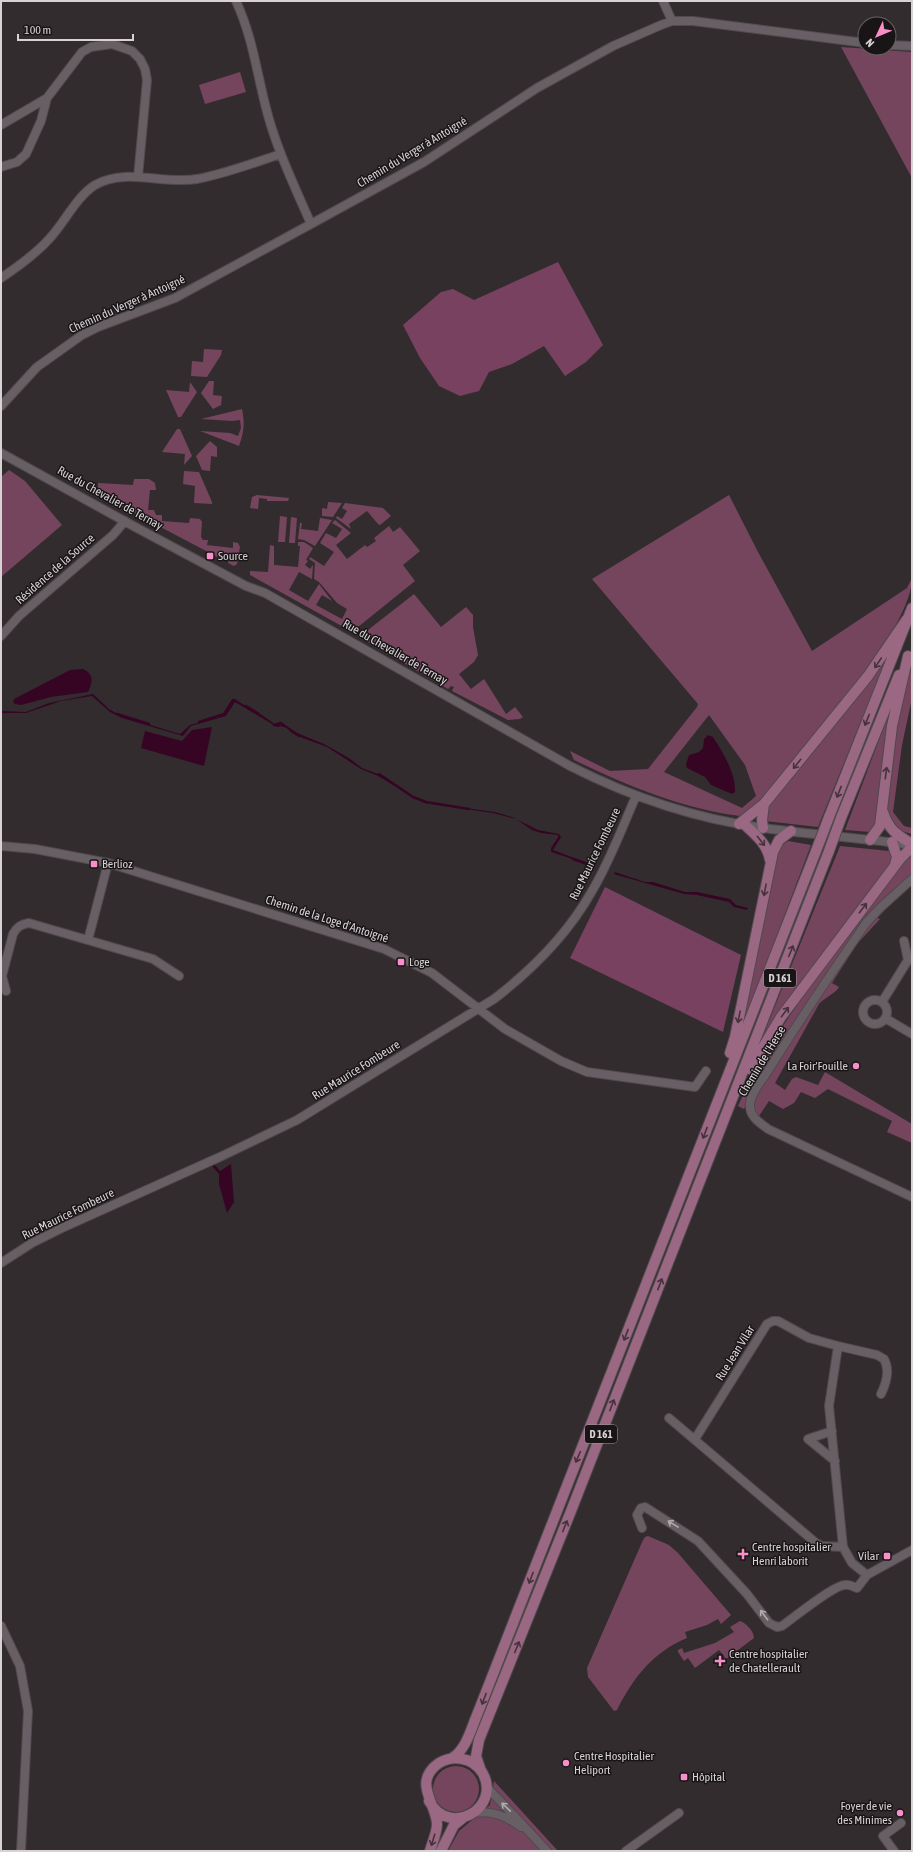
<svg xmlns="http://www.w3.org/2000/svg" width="913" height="1852" viewBox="0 0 913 1852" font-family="'Asap Condensed',sans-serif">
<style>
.green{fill:#75455e;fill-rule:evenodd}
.forest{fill:#78415f}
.water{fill:#360524}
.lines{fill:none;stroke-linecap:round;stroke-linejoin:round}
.stream{stroke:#360524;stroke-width:2.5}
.minor-casing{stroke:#50494d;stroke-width:10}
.major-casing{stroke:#50494d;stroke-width:12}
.minor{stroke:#685f64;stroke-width:8}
.major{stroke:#9b6884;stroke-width:10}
.major-bridge-casing{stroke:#50494d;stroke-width:12;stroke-linecap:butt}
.major-bridge{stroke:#9b6884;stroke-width:10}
.oneway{stroke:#46323d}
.oneway2{stroke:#b0aaad}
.poi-dot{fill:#f98fc9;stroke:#191517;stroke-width:1.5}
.labels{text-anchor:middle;stroke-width:3;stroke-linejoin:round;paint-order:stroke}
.shield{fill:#191517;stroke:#9e999b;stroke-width:1}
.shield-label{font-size:11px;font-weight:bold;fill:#d7d2d4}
.street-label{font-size:12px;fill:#d7d2d4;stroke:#191517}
.poi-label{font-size:12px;fill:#d7d2d4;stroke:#191517;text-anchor:start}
</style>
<rect width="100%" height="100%" fill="#332c2f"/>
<path class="green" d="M 841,47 L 912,52 L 912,178 Z
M 240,72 L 246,92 L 205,104 L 199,85 Z
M 204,349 L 222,350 L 221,355 L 207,377 L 191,376 L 192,361 L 203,362 Z
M 209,381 L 214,381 L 213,395 L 222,396 L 221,405 L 213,409 L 201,393 Z
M 190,382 L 197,392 L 181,417 L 178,417 L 166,390 L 189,392 Z
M 242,409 C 245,423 244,432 239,446 L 200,431 L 230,433 L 238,436 L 241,428 L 240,420 L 232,421 L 201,419 Z
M 177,429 L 180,429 L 192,456 L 184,465 L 185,454 L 162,452 Z
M 210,441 L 217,447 L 217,457 L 211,456 L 210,471 L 202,470 L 196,456 Z
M 9,470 L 25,481 L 62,525 L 1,577 L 1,477 Z
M 184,471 L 199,472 L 212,502 L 212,504 L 194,503 L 195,486 L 183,484 Z
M 134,479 L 149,479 L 155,483 L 156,490 L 150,490 L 148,510 L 154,510 L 156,515 L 162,515 L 162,521 L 189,523 L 190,518 L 200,519 L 202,522 L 201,537 L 203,540 L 208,540 L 207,545 L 233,548 L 233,542 L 238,543 L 240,547 L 237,564 L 234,566 L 228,563 L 229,561 L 226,559 L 225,561 L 98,494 L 98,483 L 133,485 Z
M 257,495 L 289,498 L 288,501 L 267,501 L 267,499 L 259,498 L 258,509 L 250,508 L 252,497 Z
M 729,495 L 758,552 L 812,651 L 907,588 L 912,578 C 912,602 888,639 875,661 L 760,803 L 744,815 L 740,816 C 682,809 626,785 574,760 L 570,751 L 610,771 L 648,769 L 697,707 L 698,704 L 592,579 ZM 709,715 L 745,765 L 756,796 L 742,808 L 664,772 Z
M 328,502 L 342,503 L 333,517 L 322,516 L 322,508 L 327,509 Z
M 345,503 L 383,508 L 391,516 L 380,525 L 378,524 L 367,511 L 349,524 L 351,529 L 336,518 L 337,516 L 342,519 L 347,511 L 342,508 Z
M 280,516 L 287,517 L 285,542 L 278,542 Z
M 291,517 L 297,518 L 295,543 L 289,543 Z
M 320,518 L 332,520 L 315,546 L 304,540 L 298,539 L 300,523 L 302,523 L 301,529 L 318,531 Z
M 335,520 L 351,533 L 336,545 L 347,559 L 365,545 L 367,547 L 376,541 L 374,538 L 389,526 L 393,532 L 400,527 L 420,551 L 403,565 L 415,581 L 358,627 L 347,629 L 250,575 L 250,571 L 268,572 L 270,545 L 274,546 L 274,565 L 298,567 L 300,546 L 298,546 L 298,542 L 304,542 L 313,548 L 306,560 L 308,561 L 305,565 L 310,569 L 313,565 L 312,579 L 299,572 L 289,590 L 308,601 L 319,584 L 332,601 L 322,595 L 316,605 L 342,619 L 347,609 L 337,603 L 319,582 L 314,579 L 315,563 L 309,559 L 310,557 L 324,566 L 334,552 L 320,543 L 326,533 L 336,538 L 342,529 L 332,523 Z
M 414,594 L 441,627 L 466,607 L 473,615 L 473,627 L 478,655 L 474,662 L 459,674 L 471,689 L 484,679 L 506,714 L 515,707 L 523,717 L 520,719 L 508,720 L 452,691 L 454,687 L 451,686 L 448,689 L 363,639 L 368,630 Z
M 891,647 L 818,827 L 765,821 L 765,809 Z
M 912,665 L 912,698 L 902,745 L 893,812 L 904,826 L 912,828 L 912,834 C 898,831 891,826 887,812 C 892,762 896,713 912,665 Z
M 896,695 L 879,821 L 871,832 L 845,830 Z
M 788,841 L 811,845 L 740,1033 L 776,855 L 782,845 Z
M 840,846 L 889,851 L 893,854 L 891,866 L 756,1053 Z
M 912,856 L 912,874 L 881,901 L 865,919 L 751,1094 L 744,1109 L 738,1106 C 761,1055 788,1017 821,972 C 848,934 876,897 905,860 Z
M 875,917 L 880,919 L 857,944 L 832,983 L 839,987 C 835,994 825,997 819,1004 L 775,1083 L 785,1090 L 792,1079 L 796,1077 L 818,1085 L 825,1072 L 912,1124 L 912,1143 L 887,1132 L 892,1121 L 828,1089 L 815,1098 L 801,1092 L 794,1103 L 783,1109 L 769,1101 L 759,1116 L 754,1110 L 754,1101 L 758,1092 L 830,982 Z
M 648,1536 L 669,1545 L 678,1553 L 731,1615 L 721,1624 L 718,1619 L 707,1625 L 685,1632 L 687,1638 C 653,1652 633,1678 617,1710 L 614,1711 L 588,1677 L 587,1668 L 643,1540 L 645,1537 Z
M 740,1621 C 746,1623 754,1631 754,1638 L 722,1662 L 720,1661 L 725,1657 L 719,1650 L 695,1668 L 688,1658 L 684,1661 L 678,1652 L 678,1650 L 682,1648 L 684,1653 L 715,1643 L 734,1632 L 730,1627 Z
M433 1789a23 23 0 1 1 46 0a23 23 0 1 1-46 0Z
M 494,1781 L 558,1851 L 448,1851 L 459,1831 L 490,1805 Z"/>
<path class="forest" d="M 558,262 L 603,345 L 586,362 L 565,376 L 544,346 L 512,364 L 489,372 L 479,391 L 460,396 L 439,386 L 420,358 L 403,325 L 441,292 L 453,289 L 474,300 Z
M 605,887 L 741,955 L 723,1032 L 570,958 Z"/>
<path class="water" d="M 83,669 C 94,674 93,682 88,692 L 51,697 L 21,705 L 15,704 L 13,702 L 14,699 L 70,670 Z
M 93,694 L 109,709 L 121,716 L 180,734 L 190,725 L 219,717 L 226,713 L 234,699 L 262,715 L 276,725 L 284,724 L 297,733 L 324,744 L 349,758 L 362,768 L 378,774 L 416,798 L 429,803 L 495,812 L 512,817 L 538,830 L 559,834 L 561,837 L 553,850 L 593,865 L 591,867 L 584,863 L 551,852 L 551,848 L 558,837 L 558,835 L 541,833 L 532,830 L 516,819 L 493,813 L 424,803 L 378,776 L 361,769 L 327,747 L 300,737 L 283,726 L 277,727 L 235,702 L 226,716 L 191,726 L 183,736 L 122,718 L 110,712 L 92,696 L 61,701 L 26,713 L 1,713 L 1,711 L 26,712 L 49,703 Z
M 212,727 L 204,766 L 141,748 L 145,731 L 182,741 L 192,730 Z
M 708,735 L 713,737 C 723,752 736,774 735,792 L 732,794 L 711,785 L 705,777 L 687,768 L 686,764 L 689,755 L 699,752 L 703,748 L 704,739 Z
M 615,872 L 645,882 L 653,882 L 685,892 L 697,892 L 730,899 L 736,905 L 748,908 L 747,910 L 734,907 L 729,902 L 697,895 L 684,894 L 617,875 L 614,874 Z
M 231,1164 L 234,1202 L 227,1213 L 219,1184 L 219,1174 L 212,1166 L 215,1165 L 220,1171 Z"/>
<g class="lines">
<path class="stream" d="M 246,706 L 259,714
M 117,714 L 149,724
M 199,722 L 224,714 L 233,700 L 236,701
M 274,725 L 281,723 L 284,726
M 290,730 L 299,736
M 379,774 L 413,797 L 426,802 L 469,809
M 573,859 L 587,864"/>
<defs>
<path id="minor" d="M 236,1 C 252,36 256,68 265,104 C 275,146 294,185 311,224
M 663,1 L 672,21
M 889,45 L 912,46
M 1,125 L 47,98
M 1,167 L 17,162 L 26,154 L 41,121 L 47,98 L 82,52 L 91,47 L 112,44 L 132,51 L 140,59 L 145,69 L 147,80 L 138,177
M 1,278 C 19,266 36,254 50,238 C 65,222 76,197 95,185 C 126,167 163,185 197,179 C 225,174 253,163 281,154
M 1,406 L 37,367 L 82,335 L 98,327 L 175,298 L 311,224 L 424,162 L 537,88 L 613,46 L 661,25 L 672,21 L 693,21 L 865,43
M 1,453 L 137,528 L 246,586 L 265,593 L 570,766 C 631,797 696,819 764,828 C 813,835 863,838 912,845
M 1,636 L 19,616 L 113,535 L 125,521
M 1,846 L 35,849 L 108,863 L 384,949 L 432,973 L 505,1029 L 561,1061 L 587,1072 L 695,1087 L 706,1071
M 912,879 L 880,908 L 866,923 C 832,972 799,1021 768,1071 C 762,1080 749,1095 750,1106 C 750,1117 760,1123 768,1129 L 912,1197
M 88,940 L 108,863
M 6,991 L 2,976 L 13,934 C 17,927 21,924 29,923 L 153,959 L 179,976
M863 1012a12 12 0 1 1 24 0a12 12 0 1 1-24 0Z
M 882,1002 L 908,960 L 904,941
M 885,1018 L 912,1034
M 1,1263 L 32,1243 L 62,1228 L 222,1156 L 297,1120 L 494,999 C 533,969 568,934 592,891 C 610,861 622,828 636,796
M 838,1346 L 877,1355 L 884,1359 C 890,1370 886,1384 881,1394
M 669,1418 L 816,1543 L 822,1546 L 843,1547 L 852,1563 L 867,1575
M 832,1431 L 808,1439 L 835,1461
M 695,1439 L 767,1324 L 773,1321 L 778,1321 L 809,1338 L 838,1346 L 829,1406 L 843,1547
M 642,1528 L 637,1515 L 641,1508 L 645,1507 L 698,1541 L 747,1594 L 769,1623 L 777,1627 L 782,1626 C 793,1618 834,1585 845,1585 C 849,1584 854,1587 857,1588 L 867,1575 L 912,1550
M 1,1626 L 20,1666 L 28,1711 L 21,1851
M 486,1786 L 547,1851
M 473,1813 C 492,1810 506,1816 521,1827
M 626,1851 L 679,1813
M 894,1851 L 883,1836 L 901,1823"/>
<path id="major" d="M 883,812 C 889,830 896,834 912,844
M 829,817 L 912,608
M 841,818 L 899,675
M 739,824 L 764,804 L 868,676 L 907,619
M 745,825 C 757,836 767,844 770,860
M 763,828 L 762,820 L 764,804
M 870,840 L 880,826 L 892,726 L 908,656
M 892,842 L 897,857 L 895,865
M 730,1053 L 735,1037 L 773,852 L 779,840 L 791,831
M 750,1069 L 781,1017 L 900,859 L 912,847
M 452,1758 C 466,1750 471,1729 477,1715 L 816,851
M 481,1771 L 476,1756 L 479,1740 L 571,1511 L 829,851
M 429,1801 C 450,1839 503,1807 482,1772 C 477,1765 470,1760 462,1759 C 454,1757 446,1759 439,1763 C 412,1782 436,1803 437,1824 C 437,1833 432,1843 430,1851
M 441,1851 L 454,1825 L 464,1817"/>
</defs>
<use href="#minor" class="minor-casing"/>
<use href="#major" class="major-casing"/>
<use href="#minor" class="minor"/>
<use href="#major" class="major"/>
<defs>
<path id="major-bridge" d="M 816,851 L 829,817
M 829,851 L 841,818"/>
</defs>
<use href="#major-bridge" class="major-bridge-casing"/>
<use href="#major-bridge" class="major-bridge"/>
</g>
<defs><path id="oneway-shaft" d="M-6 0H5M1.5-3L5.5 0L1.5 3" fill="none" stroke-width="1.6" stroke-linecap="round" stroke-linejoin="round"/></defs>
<g class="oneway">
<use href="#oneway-shaft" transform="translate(878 663) rotate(124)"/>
<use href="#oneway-shaft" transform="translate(867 720) rotate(112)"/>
<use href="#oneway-shaft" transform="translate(797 764) rotate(129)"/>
<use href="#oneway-shaft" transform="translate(886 773) rotate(-83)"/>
<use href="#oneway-shaft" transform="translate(839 792) rotate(111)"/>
<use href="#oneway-shaft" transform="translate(761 841) rotate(52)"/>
<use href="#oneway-shaft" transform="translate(765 890) rotate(101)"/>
<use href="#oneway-shaft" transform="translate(863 908) rotate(-53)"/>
<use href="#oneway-shaft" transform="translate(791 951) rotate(-68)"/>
<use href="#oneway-shaft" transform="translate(785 1012) rotate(-53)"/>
<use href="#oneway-shaft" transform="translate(739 1017) rotate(101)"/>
<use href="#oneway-shaft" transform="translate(705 1133) rotate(111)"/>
<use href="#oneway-shaft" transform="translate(660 1284) rotate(-69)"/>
<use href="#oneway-shaft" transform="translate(626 1335) rotate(111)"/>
<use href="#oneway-shaft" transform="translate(612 1405) rotate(-69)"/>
<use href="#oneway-shaft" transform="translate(578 1457) rotate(113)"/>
<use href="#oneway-shaft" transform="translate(565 1526) rotate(-68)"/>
<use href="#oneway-shaft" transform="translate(531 1578) rotate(111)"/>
<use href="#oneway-shaft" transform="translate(517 1647) rotate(-68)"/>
<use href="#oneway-shaft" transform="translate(484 1699) rotate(111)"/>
<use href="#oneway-shaft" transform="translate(433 1840) rotate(107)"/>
</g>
<g class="oneway2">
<use href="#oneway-shaft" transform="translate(673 1524) rotate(-148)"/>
<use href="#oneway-shaft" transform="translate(764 1615) rotate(-127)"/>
<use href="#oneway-shaft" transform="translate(506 1807) rotate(-136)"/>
</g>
<g class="poi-dot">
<rect x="206" y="552" width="8" height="8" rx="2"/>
<rect x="90" y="860" width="8" height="8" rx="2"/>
<rect x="397" y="958" width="8" height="8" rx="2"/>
<circle cx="856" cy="1066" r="4"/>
<path d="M741 1548h4v4h4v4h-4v4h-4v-4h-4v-4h4z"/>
<rect x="883" y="1552" width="8" height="8" rx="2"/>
<path d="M718 1655h4v4h4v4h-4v4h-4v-4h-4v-4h4z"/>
<circle cx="566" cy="1763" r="4"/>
<rect x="680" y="1773" width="8" height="8" rx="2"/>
<circle cx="900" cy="1813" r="4"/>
</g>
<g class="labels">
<g class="shield">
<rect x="764" y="969" width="32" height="18" rx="3"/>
<rect x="585" y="1425" width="32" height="18" rx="3"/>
</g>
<g class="shield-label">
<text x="780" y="982">D 161</text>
<text x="601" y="1438">D 161</text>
</g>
<g class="street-label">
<text transform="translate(412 152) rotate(-31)" y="4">Chemin du Verger à Antoigné</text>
<text transform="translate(127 304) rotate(-24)" y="4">Chemin du Verger à Antoigné</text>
<text transform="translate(110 498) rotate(29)" y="4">Rue du Chevalier de Ternay</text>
<text transform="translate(55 569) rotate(-41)" y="4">Résidence de la Source</text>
<text transform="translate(395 652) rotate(30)" y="4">Rue du Chevalier de Ternay</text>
<text transform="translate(595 854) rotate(-64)" y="4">Rue Maurice Fombeure</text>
<text transform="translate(327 919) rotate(18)" y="4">Chemin de la Loge d'Antoigné</text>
<text transform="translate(762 1061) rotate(-59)" y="4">Chemin de l'Herse</text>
<text transform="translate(356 1070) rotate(-32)" y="4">Rue Maurice Fombeure</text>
<text transform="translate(68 1214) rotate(-26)" y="4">Rue Maurice Fombeure</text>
<text transform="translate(735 1353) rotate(-58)" y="4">Rue Jean Vilar</text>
</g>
<g class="poi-label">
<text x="218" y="560">Source</text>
<text x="102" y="868">Berlioz</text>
<text x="409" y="966">Loge</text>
<text x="848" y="1070" text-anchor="end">La Foir'Fouille</text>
<text x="752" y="1551">Centre hospitalier<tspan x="752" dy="14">Henri laborit</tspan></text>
<text x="879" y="1560" text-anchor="end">Vilar</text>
<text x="729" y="1658">Centre hospitalier<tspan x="729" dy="14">de Chatellerault</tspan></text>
<text x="574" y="1760">Centre Hospitalier<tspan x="574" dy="14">Heliport</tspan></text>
<text x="692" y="1781">Hôpital</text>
<text x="892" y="1810" text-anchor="end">Foyer de vie<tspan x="892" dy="14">des Minimes</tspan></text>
</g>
</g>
<rect width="913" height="1852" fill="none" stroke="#d7d2d4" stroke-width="4"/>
<g transform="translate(877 36) rotate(226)"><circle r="19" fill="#191517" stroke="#656163"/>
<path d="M0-3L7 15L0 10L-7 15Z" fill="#f98fc9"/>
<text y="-6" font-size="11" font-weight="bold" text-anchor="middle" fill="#d7d2d4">N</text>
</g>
<path d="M18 34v6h115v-6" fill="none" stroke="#d7d2d4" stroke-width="2"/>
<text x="24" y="34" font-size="12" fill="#d7d2d4" stroke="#191517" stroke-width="3" paint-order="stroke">100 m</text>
</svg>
